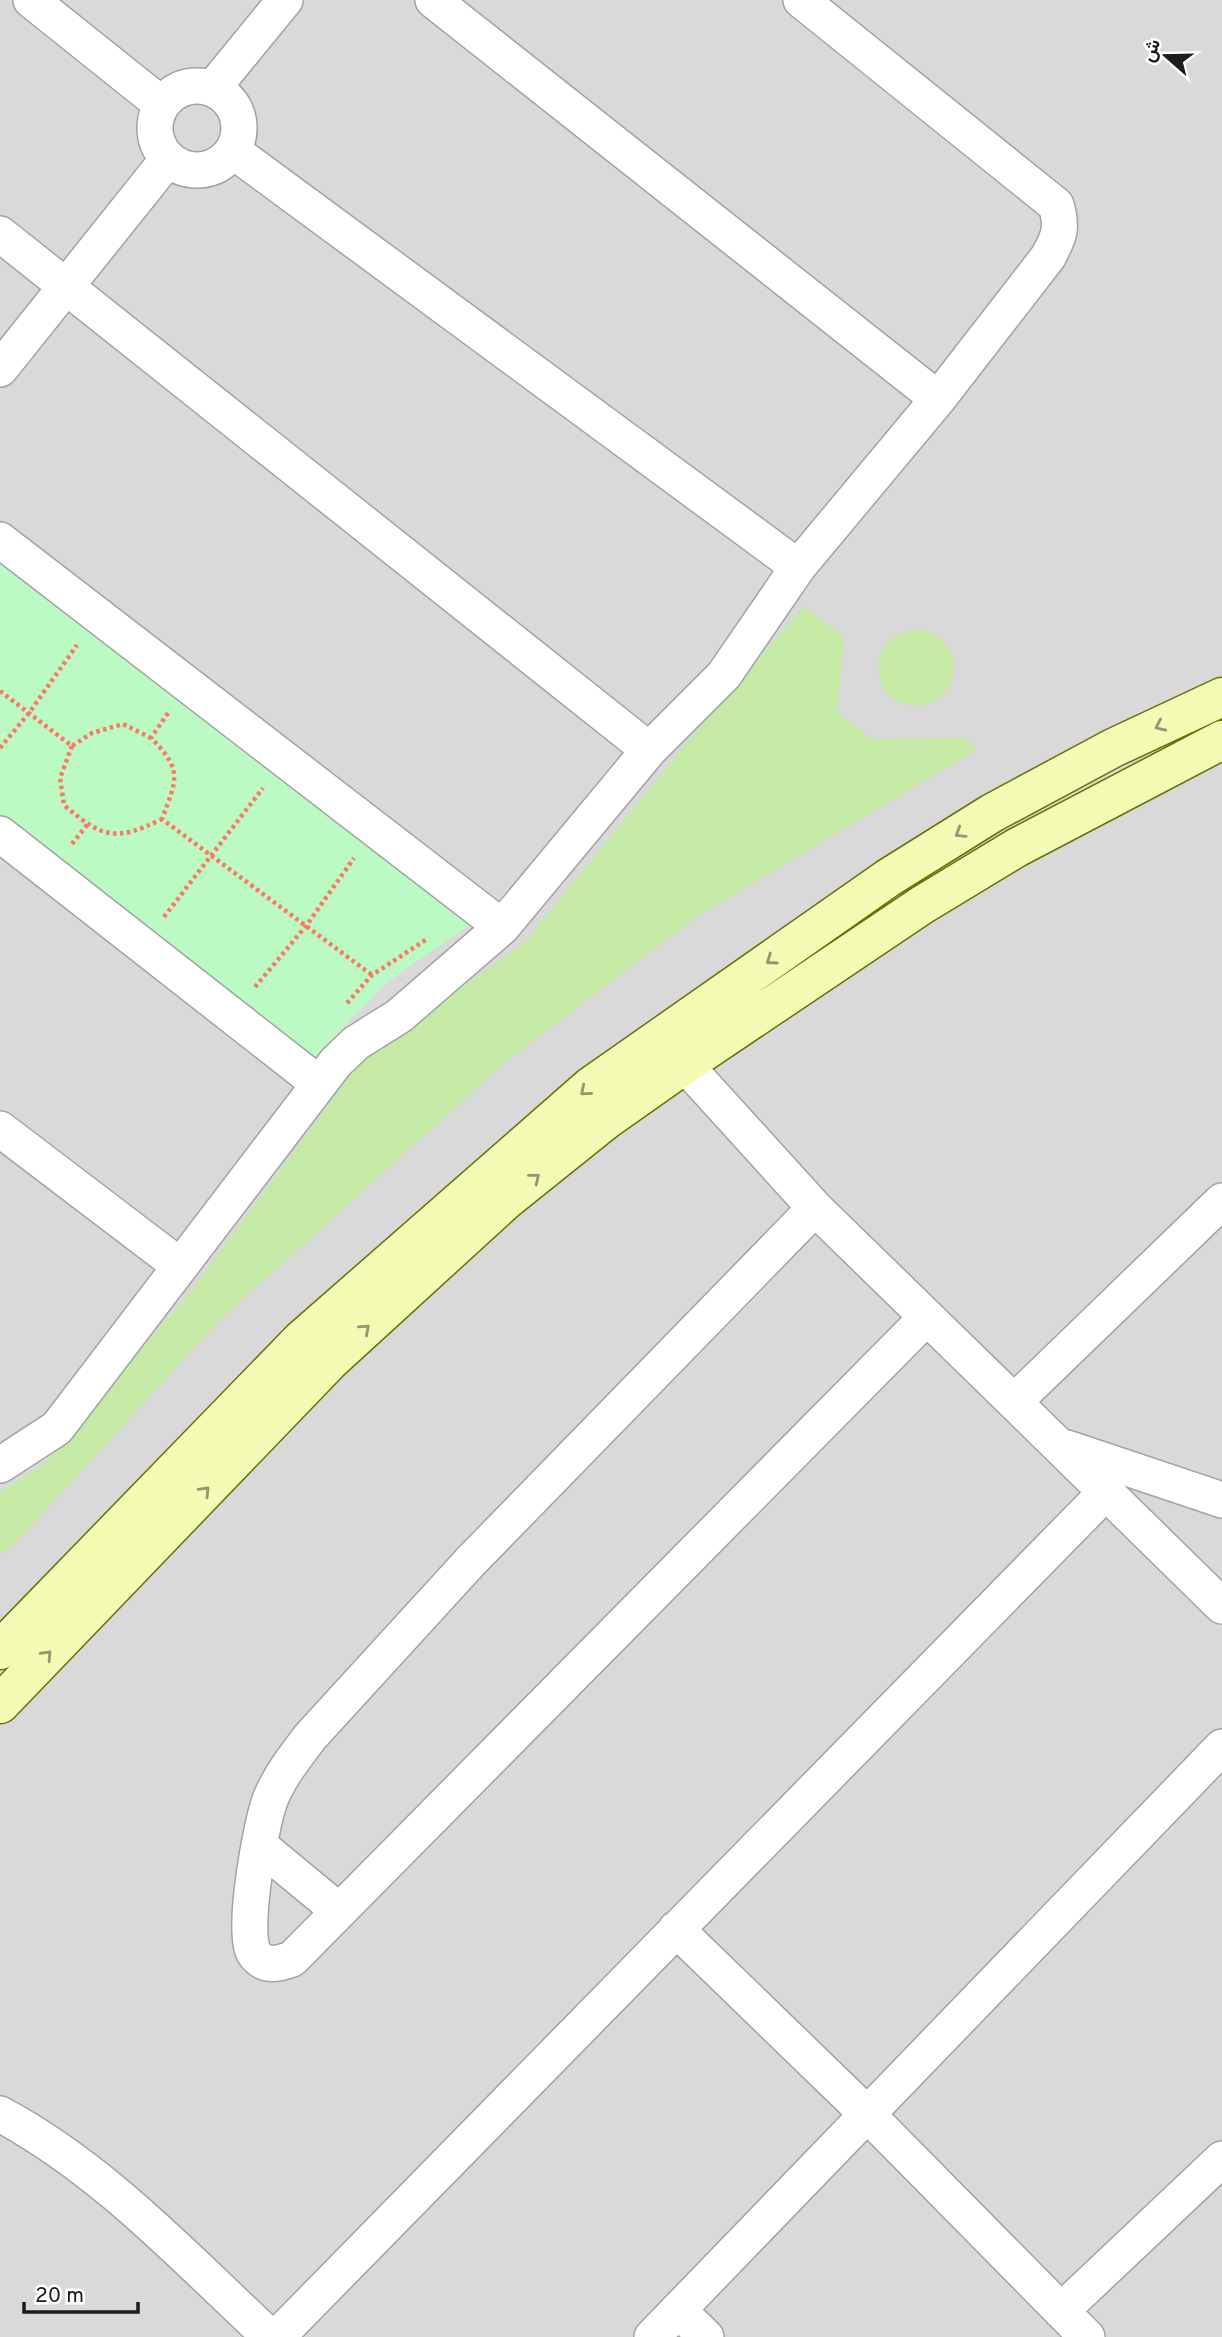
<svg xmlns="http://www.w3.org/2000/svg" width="1222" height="2337" viewBox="0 0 1222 2337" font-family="Overpass,Vazirmatn,sans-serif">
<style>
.residential{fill:#dad9d9}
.grass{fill:#c5eaa5}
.park{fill:#bcfac3}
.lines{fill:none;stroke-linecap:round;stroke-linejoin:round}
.minor-casing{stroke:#a3a3a3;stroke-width:38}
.secondary-casing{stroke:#647303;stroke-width:41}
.path{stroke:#fc7864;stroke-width:4.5;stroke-dasharray:3.5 3.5;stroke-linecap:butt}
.minor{stroke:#fff;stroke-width:35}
.secondary{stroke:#f4fab3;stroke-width:38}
.oneway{stroke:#93966f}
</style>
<rect width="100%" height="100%" fill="#eeeae1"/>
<path class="residential" d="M 0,0 L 1222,0 L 1222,2337 L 0,2337 Z"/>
<path class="grass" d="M 804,606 L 844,638 L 837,712 L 872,739 L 965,738 L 977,750 L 698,916 L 507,1061 L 222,1318 L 9,1550 L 0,1554 L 0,1492 L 43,1465 L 191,1291 L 364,1057 L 525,942 L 689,740 Z
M878 668a38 38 0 1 1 76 0a38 38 0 1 1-76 0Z"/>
<path class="park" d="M 0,556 L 471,924 L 386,983 L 311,1061 L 0,823 Z"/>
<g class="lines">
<defs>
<path id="minor" d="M 31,0 L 161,104
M 433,0 L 938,399
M155 128a42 42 0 1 1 84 0a42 42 0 1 1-84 0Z
M 213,88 L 285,0
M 233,151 L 798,567
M 0,234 L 649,750
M 0,369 L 168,159
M 0,540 L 502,927
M 0,834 L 318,1083
M 667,1045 L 815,1208 L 1014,1402 L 1222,1201
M 0,1129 L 180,1266
M 815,1208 L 470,1562 L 310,1737 C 295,1757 279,1777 270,1800 C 261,1824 241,1933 254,1953 C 264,1968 278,1964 292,1959 L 926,1318
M 1014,1402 L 1222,1606
M 1067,1448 L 1222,1500
M 0,1465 L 57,1428 L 336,1062 L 356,1043 L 399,1016 L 502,927 L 649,750 L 724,675 L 798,567 L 938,399 L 1048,257 C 1059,237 1063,228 1056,205 L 801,0
M 259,1845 L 339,1911
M 676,1929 L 867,2114 L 1087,2337
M 0,2114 C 104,2170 184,2257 270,2337
M 678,2310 L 706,2337
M 1061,2311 L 1222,2159
M 277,2337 L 1106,1492
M 652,2337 L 1222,1747"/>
<path id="secondary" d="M 0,1650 L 301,1340 L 591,1086 L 888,878 L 992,813 L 1113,748 L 1222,697
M 0,1704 L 330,1361 L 505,1201 L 606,1120 L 684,1065 L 922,905 L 1016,848 L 1222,740"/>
</defs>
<use href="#minor" class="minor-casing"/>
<use href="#secondary" class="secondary-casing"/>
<path class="path" d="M 0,691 L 72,746 L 92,733 L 123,724 L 151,738
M 168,713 L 151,738 C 183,770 177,779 162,819 L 372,975
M 72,746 L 60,778 L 64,805 C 102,838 116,842 162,819
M 0,748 L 29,713 L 77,645
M 72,844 L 87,825
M 164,917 L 263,788
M 255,987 L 306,926 L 354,858
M 347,1003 L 372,975 L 427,939"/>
<use href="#minor" class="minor"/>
<use href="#secondary" class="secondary"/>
</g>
<defs><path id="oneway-chevron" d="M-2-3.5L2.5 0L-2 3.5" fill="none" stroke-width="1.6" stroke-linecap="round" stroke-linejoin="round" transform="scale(1.75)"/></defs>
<g class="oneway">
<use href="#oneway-chevron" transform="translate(1160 726) rotate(155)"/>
<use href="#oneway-chevron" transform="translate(960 833) rotate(148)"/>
<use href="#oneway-chevron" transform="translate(771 960) rotate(145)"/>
<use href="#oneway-chevron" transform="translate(585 1091) rotate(140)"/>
<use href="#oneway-chevron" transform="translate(535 1178) rotate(-39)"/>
<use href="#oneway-chevron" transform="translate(365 1329) rotate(-42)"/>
<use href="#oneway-chevron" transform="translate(205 1491) rotate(-46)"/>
<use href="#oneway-chevron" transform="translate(47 1655) rotate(-46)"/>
</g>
<g transform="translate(1166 56) rotate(290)" stroke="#ffffff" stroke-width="5" paint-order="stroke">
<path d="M0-5L12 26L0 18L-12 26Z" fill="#1c1c1c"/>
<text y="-10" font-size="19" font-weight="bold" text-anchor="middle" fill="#1c1c1c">ش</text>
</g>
<path d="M24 2302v10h114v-10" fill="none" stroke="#1c1c1c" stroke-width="3.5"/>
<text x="35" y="2302" font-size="21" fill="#1c1c1c" stroke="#ffffff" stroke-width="5" paint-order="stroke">20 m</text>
</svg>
